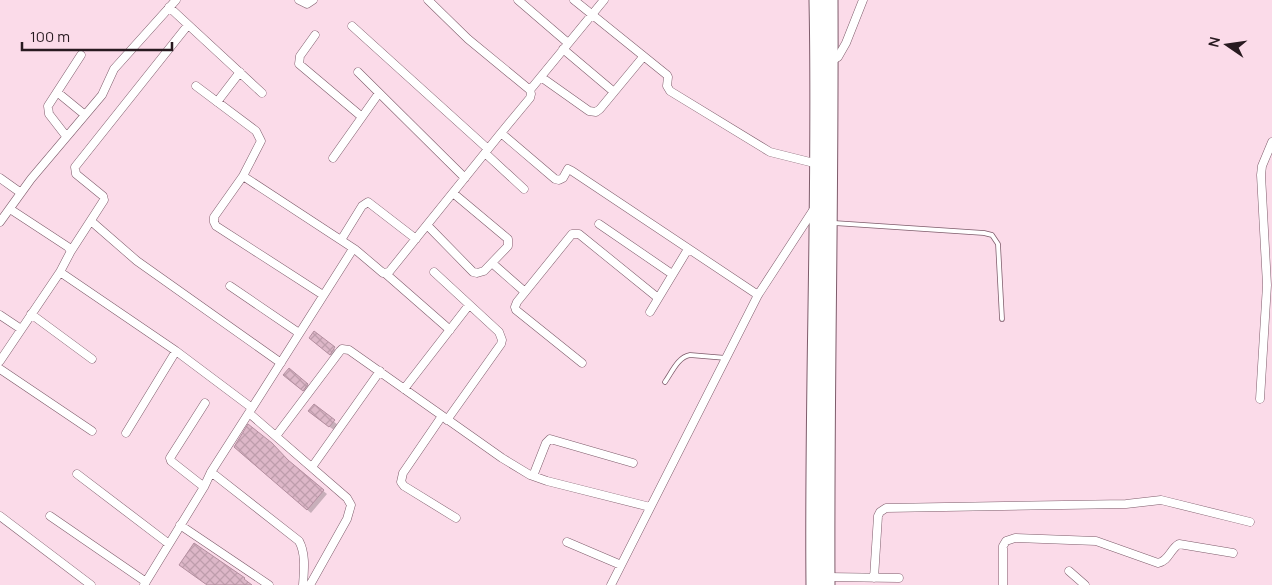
<svg xmlns="http://www.w3.org/2000/svg" width="1272" height="585" viewBox="0 0 1272 585" font-family="Manrope,sans-serif">
<style>
.shadow{fill:#0003}
.building{fill:url(#building-cross-hatch);stroke:#b38e9f}
.lines{fill:none;stroke-linecap:round;stroke-linejoin:round}
.lane-casing{stroke:#7e5c6b;stroke-width:5.5}
.street-casing{stroke:#7e5c6b;stroke-width:9}
.highway-casing{stroke:#7e5c6b;stroke-width:17}
.lane{stroke:#fff;stroke-width:4}
.street{stroke:#fff;stroke-width:8}
.highway{stroke:#fff;stroke-width:15}
</style>
<defs>
<pattern id="building-cross-hatch" width="8" height="8" patternUnits="userSpaceOnUse" patternTransform="scale(1.25)"><rect width="8" height="8" fill="#ddb7c8"/><path d="M0 0l8 8M0 8l8-8" fill="none" stroke="#be9dac"/></pattern>
</defs>
<rect width="100%" height="100%" fill="#fbdbe9"/>
<path class="shadow" d="M 315,333 L 338,352 L 334,358 L 314,342 Z
M 288,379 L 308,385 L 311,388 L 307,394 Z
M 314,406 L 338,425 L 334,430 L 313,415 Z
M 239,451 L 288,462 L 327,494 L 311,513 Z"/>
<path class="building" d="M 314,331 L 335,347 L 330,355 L 309,338 Z
M 289,368 L 308,384 L 303,391 L 283,375 Z
M 314,404 L 335,420 L 329,427 L 308,411 Z
M 248,424 L 272,443 L 288,460 L 324,490 L 307,510 L 234,447 Z
M 194,543 L 245,578 L 244,579 L 252,585 L 207,585 L 179,565 Z"/>
<g class="lines">
<defs>
<path id="lane" d="M 834,223 L 984,233 L 992,235 L 998,244 L 1002,319
M 665,382 C 672,372 678,357 690,355 L 726,358"/>
<path id="street" d="M 299,0 L 307,4 L 313,0
M 428,0 L 468,39 L 530,90 L 531,94 L 530,98 L 501,133
M 518,0 L 568,43
M 574,0 L 667,75 L 668,77 L 667,86 L 670,91 L 770,152 L 818,164
M 169,7 L 262,93
M 352,26 L 488,149
M 315,35 L 300,56 L 299,64 L 362,117
M 563,49 L 614,92
M 831,61 L 838,57 L 846,43 L 863,0
M 358,72 L 465,178
M 541,77 L 589,111 L 596,112 L 600,109 L 643,57
M 196,86 L 256,131 L 261,141 L 243,176 L 214,217 L 214,222 L 216,226 L 323,295
M 530,90 L 604,0
M 57,92 L 85,115
M 217,102 L 240,72
M 66,136 L 49,114 L 48,106 L 81,55
M 485,153 L 524,189
M 333,158 L 379,93
M 243,176 L 356,250
M 0,178 L 21,193
M 10,209 L 68,247 L 71,251 L 60,272 L 176,351 L 252,408 L 211,472 L 204,487 L 144,585
M 91,221 L 137,261 L 281,363
M 0,222 L 31,179 L 102,95 L 114,69 L 176,0
M 599,224 L 672,274
M 427,225 L 473,272 L 477,273 L 484,271 L 508,246 L 508,239 L 453,193
M 341,240 L 362,206 L 368,202 L 416,239
M 71,251 L 104,200 L 103,196 L 76,174 L 75,167 L 188,25
M 492,263 L 525,292
M 434,272 L 499,332 L 502,340 L 501,344 L 447,420
M 386,274 L 450,330
M 230,286 L 299,333
M 650,312 L 688,249
M 31,314 L 92,359
M 0,315 L 21,329
M 0,361 L 60,272
M 582,363 L 516,310 L 515,307 L 517,302 L 572,234 L 579,234 L 658,298
M 0,369 L 92,431
M 404,389 L 469,305
M 1260,399 L 1267,285 L 1261,175 L 1262,166 L 1272,142
M 252,408 L 351,252 L 353,249 L 357,251 L 383,273 L 389,272 L 501,133 L 555,179 L 559,180 L 563,178 L 568,169 L 572,171 L 758,295
M 249,413 L 347,498 L 351,505 L 347,519 L 310,585
M 442,416 L 403,473 L 401,482 L 404,486 L 456,518
M 126,433 L 176,351
M 276,436 L 340,351 L 342,349 L 349,350 L 502,458 L 530,475 L 547,481 L 650,507
M 312,467 L 380,371
M 211,472 L 299,541 C 306,554 304,570 303,585
M 77,474 L 169,544
M 533,476 L 546,443 L 550,439 L 633,463
M 204,487 L 171,461 L 170,458 L 205,403
M 0,516 L 91,585
M 50,516 L 146,582
M 180,525 L 269,585
M 567,542 L 621,565
M 1069,571 L 1085,585
M 827,577 L 899,578
M 874,578 L 878,516 L 880,512 L 886,508 L 1126,504 L 1161,500 L 1250,522
M 611,585 L 758,295 L 814,209
M 1003,585 L 1003,546 L 1006,541 L 1015,538 L 1096,541 L 1158,563 C 1169,561 1170,549 1179,544 L 1233,553"/>
<path id="highway" d="M 814,585 C 812,390 821,195 817,0
M 827,585 C 826,390 831,195 830,0"/>
</defs>
<use href="#lane" class="lane-casing"/>
<use href="#street" class="street-casing"/>
<use href="#highway" class="highway-casing"/>
<use href="#lane" class="lane"/>
<use href="#street" class="street"/>
<use href="#highway" class="highway"/>
</g>
<g transform="translate(1227 45) rotate(283)" stroke="#fbdbe9" stroke-width="4" paint-order="stroke">
<path d="M0-4L9 19L0 12L-9 19Z" fill="#281a20"/>
<text y="-8" font-size="14" font-weight="bold" text-anchor="middle" fill="#281a20">N</text>
</g>
<path d="M22 42v8h150v-8" fill="none" stroke="#281a20" stroke-width="2.5"/>
<text x="30" y="42" font-size="15" fill="#281a20" stroke="#fbdbe9" stroke-width="4" paint-order="stroke">100 m</text>
</svg>
